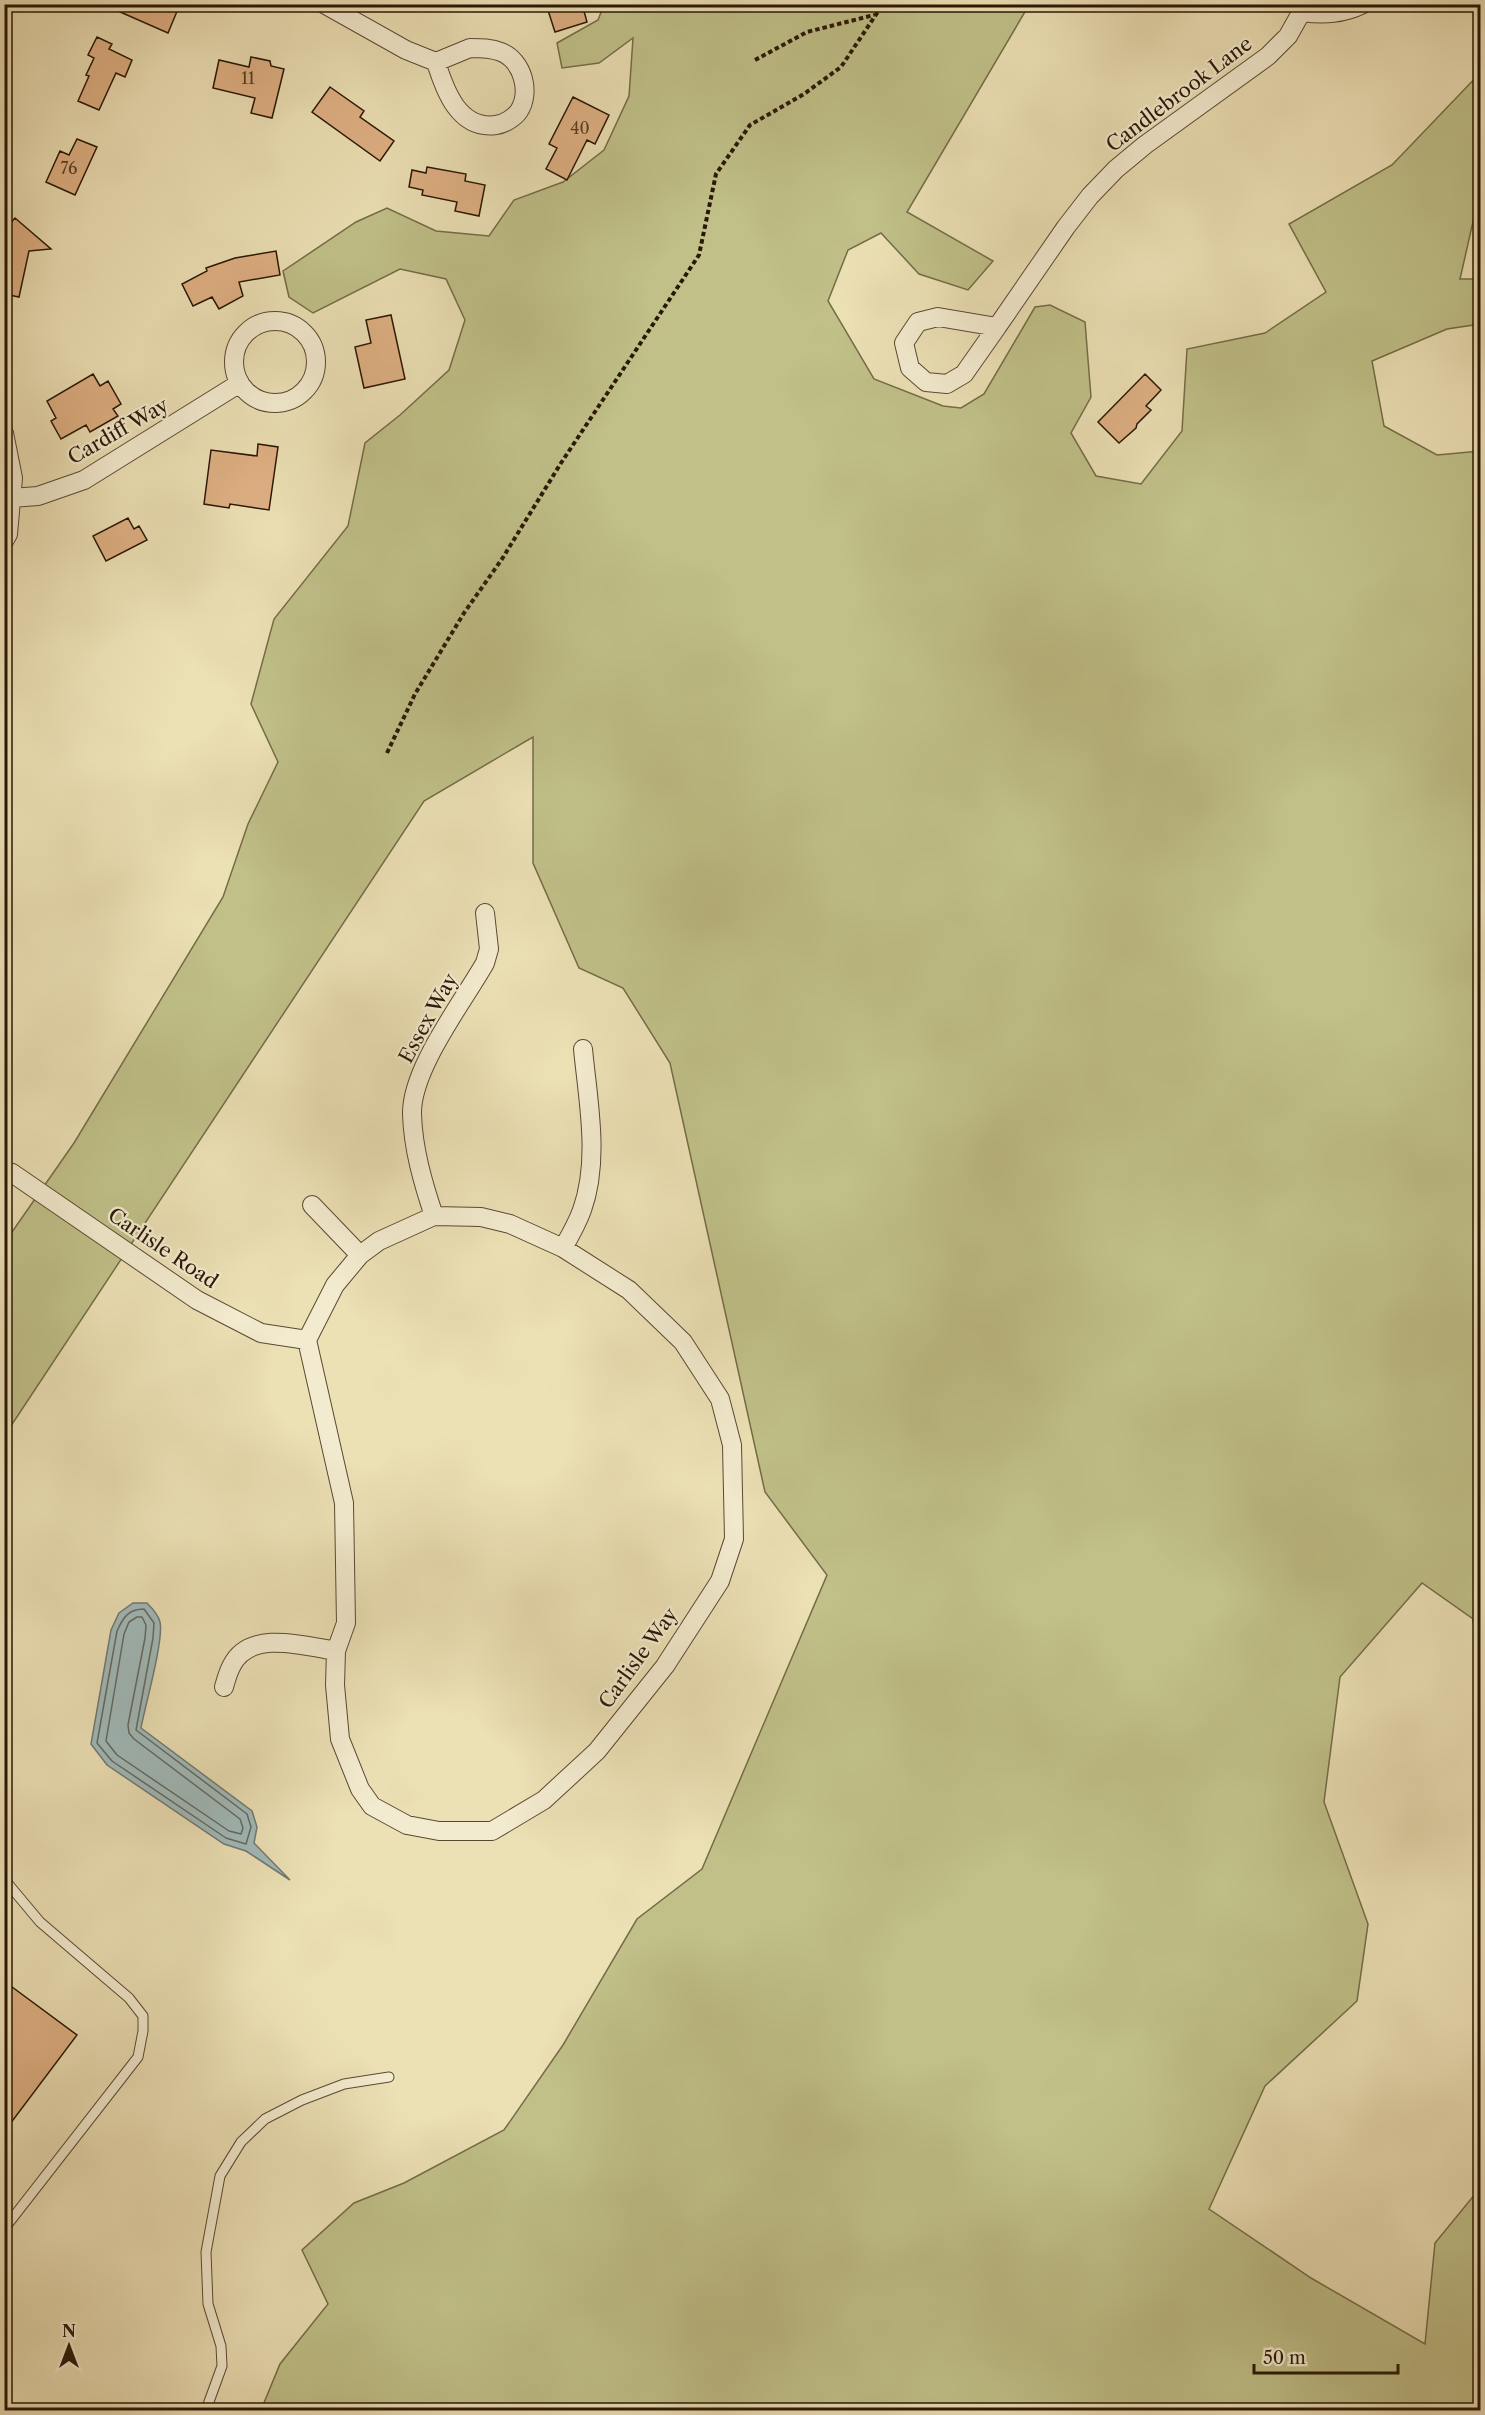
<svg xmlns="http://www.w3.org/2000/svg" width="1485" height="2415" viewBox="0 0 1485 2415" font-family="'Libre Caslon Text',serif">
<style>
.green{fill:#c0c088;stroke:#746c47;stroke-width:1.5}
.water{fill:#a0baba;stroke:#707972;stroke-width:1.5}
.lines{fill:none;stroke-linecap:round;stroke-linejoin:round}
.shore{stroke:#646860;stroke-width:1.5}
.building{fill:#deb083;stroke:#291706;stroke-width:1.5}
.service-casing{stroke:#5a4932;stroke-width:11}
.minor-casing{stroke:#5a4932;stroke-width:20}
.path{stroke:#291706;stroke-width:4;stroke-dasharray:4.5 3;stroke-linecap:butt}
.service{stroke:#f3ebcf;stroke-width:9}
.minor{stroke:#f3ebcf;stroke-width:18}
.labels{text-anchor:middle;stroke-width:4.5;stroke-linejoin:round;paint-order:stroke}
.number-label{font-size:16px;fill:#563d25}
.street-label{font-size:20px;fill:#291706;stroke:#f3ebcf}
</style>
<rect width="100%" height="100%" fill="#ece0b5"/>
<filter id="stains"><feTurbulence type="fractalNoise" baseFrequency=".00333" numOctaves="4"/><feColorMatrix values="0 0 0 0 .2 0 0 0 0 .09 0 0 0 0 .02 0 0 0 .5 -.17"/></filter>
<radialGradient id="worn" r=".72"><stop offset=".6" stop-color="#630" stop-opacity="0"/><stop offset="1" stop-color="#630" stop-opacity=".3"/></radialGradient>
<path class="green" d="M 604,5 L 1029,5 L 907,212 L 993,261 L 968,290 L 919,274 L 881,233 L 848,250 L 828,301 L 874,379 L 943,406 L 961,408 L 984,394 L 1035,307 L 1050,305 L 1085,322 L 1091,397 L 1071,433 L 1096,476 L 1141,484 L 1182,431 L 1187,349 L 1265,333 L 1326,292 L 1289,224 L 1392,165 L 1480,73 L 1480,191 L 1460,279 L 1480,279 L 1480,324 L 1447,329 L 1372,361 L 1384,426 L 1437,455 L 1480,451 L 1480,1673 L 1479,1674 L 1473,1619 L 1422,1583 L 1340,1677 L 1324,1802 L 1368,1924 L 1357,2001 L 1265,2086 L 1209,2209 L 1311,2278 L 1425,2344 L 1435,2243 L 1480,2188 L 1480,2410 L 261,2410 L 280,2364 L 328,2304 L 302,2250 L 354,2203 L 404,2183 L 504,2130 L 563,2045 L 637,1919 L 702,1869 L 827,1575 L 765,1492 L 670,1063 L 623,988 L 579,968 L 533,863 L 533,737 L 424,801 L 5,1435 L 5,1242 L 74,1143 L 223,897 L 248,824 L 278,762 L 251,704 L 274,619 L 348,526 L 365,443 L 400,415 L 449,370 L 465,320 L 446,279 L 400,269 L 313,313 L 289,297 L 283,271 L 356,222 L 387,208 L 436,231 L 489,236 L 514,200 L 563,182 L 604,150 L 629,96 L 633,38 L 599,63 L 562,68 L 557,43 L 598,20 Z"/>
<path class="water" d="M 133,1603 L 147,1603 C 152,1608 158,1614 160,1622 C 164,1640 145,1706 141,1728 L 252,1811 L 257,1827 L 254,1843 L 290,1880 L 246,1851 L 224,1844 L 107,1765 L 91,1744 L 111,1630 L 119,1613 Z"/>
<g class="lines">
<path class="shore" d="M 144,1609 L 154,1623 L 153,1638 L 136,1730 L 247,1814 L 251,1827 L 246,1844 L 226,1838 L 112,1761 L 97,1743 L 117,1631 C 123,1618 128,1609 144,1609 Z
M 137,1617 L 142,1617 L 146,1625 L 145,1638 L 128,1725 L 129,1733 L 134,1739 L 240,1819 L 243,1828 L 241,1834 L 229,1831 L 117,1755 L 106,1741 L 124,1634 L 129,1622 Z"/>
</g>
<path class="building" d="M 102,4 L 167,4 L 178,9 L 168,33 Z
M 546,4 L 582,4 L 587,22 L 555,32 Z
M 97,37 L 112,44 L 109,49 L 132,60 L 125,77 L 116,73 L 99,110 L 78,101 L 89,76 L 86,75 L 94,58 L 88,55 Z
M 251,57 L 270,61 L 271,66 L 284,69 L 272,118 L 251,113 L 255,98 L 213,88 L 219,60 L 249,67 Z
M 330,87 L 364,111 L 360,117 L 394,141 L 380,161 L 312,112 Z
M 573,97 L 609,115 L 595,144 L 587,140 L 567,180 L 546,169 L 557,148 L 549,144 Z
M 77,139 L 97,147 L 75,195 L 46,182 L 60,151 L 69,155 Z
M 427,167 L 466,174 L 465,181 L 485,185 L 479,216 L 455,211 L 457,202 L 422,195 L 423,190 L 409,187 L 412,170 L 426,173 Z
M 15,218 L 51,249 L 29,251 L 19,297 L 4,294 L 4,230 Z
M 276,251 L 280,275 L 239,282 L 243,296 L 219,309 L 212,297 L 193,306 L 182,284 L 207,271 L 206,268 L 235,258 Z
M 391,315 L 405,379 L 364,388 L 355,347 L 371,343 L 366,320 Z
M 93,374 L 100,386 L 108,381 L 121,404 L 113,409 L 118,416 L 90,432 L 86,425 L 61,439 L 51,421 L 56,418 L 47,401 Z
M 1145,374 L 1161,390 L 1146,406 L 1151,410 L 1137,424 L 1136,428 L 1119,443 L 1098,422 Z
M 258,444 L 278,447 L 269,510 L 230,504 L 229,508 L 204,504 L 211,450 L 257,456 Z
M 128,518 L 134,529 L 139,526 L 147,540 L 106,561 L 93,536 Z
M 4,1981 L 77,2035 L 4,2132 Z"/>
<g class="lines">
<defs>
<path id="service" d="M 4,1879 L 40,1922 L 129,1998 L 143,2016 L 143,2031 L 138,2057 L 4,2229
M 206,2410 L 222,2366 L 221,2346 L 208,2304 L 206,2252 L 220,2176 L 241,2142 L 265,2119 L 302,2100 L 344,2084 L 389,2077"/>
<path id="minor" d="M 324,4 L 406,50 L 436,62
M 1302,12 C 1324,15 1343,14 1363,4
M 470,48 C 481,48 491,48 501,52 C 523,61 531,92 519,111 C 514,118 504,124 496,125 C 459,130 445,91 436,62 Z
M 938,317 L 997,327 L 964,374 L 947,384 L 926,382 L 910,368 L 904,343 L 918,322 Z
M234 362a41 41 0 1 1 82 0a41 41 0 1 1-82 0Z
M 997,327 L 1066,227 L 1090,196 L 1116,169 L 1145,145 L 1268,56 L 1288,36 L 1306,4
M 4,433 L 13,478 L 8,534 L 4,541
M 11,498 L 38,496 L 84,480 L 240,383
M 4,1172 L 12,1173 L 197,1300 L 261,1333 L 307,1340
M 312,1205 L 360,1255
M 434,1216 L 481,1217 L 510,1224 L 563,1248 L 629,1290 L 683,1342 L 720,1399 L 732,1445 L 734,1539 L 720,1581 L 665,1666 L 597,1751 L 544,1800 L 492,1831 L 439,1831 L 407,1825 L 372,1806 L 360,1789 L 340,1739 L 335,1685 L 336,1651 L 346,1623 L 344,1503 L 307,1340 L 335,1285 L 360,1255 L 379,1241 Z
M 434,1216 C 423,1183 413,1149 412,1114 C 411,1069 463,1002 485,963 L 489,949 L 485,913
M 563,1248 C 570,1236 577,1224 582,1210 C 600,1160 588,1101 583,1049
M 224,1687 C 226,1680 228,1672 232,1665 C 250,1629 305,1646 336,1651"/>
</defs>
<use href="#service" class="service-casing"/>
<use href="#minor" class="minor-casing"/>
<path class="path" d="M 755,60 L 807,32 L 874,15
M 387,753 L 415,694 L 464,613 L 502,559 L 561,463 L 699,255 L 716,174 L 750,125 L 804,94 L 841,67 L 883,4"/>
<use href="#service" class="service"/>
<use href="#minor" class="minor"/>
</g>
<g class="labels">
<g class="number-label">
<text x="248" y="84">11</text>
<text x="580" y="134">40</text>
<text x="69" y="174">76</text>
</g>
<g class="street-label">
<text transform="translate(1179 94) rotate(-37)" y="7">Candlebrook Lane</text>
<text transform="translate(118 431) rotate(-30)" y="7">Cardiff Way</text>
<text transform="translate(428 1018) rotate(-61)" y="7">Essex Way</text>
<text transform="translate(163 1248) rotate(34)" y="7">Carlisle Road</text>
<text transform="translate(638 1658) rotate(-54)" y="7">Carlisle Way</text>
</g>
</g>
<rect width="1485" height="2415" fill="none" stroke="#ece0b5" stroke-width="24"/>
<rect x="6" y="6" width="1473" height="2403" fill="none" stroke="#291706" stroke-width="3"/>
<rect x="12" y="12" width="1461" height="2391" fill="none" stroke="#291706" stroke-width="1.5"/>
<g transform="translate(69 2346)" stroke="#f3ebcf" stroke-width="4.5" paint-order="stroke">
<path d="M0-4.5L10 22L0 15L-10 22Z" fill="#291706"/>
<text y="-9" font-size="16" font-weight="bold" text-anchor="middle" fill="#291706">N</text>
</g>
<path d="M1254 2364v9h144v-9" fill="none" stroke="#291706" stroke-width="3"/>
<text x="1263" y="2364" font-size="18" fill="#291706" stroke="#f3ebcf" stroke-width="4.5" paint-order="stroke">50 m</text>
<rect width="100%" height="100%" filter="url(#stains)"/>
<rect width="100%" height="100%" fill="url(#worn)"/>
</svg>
